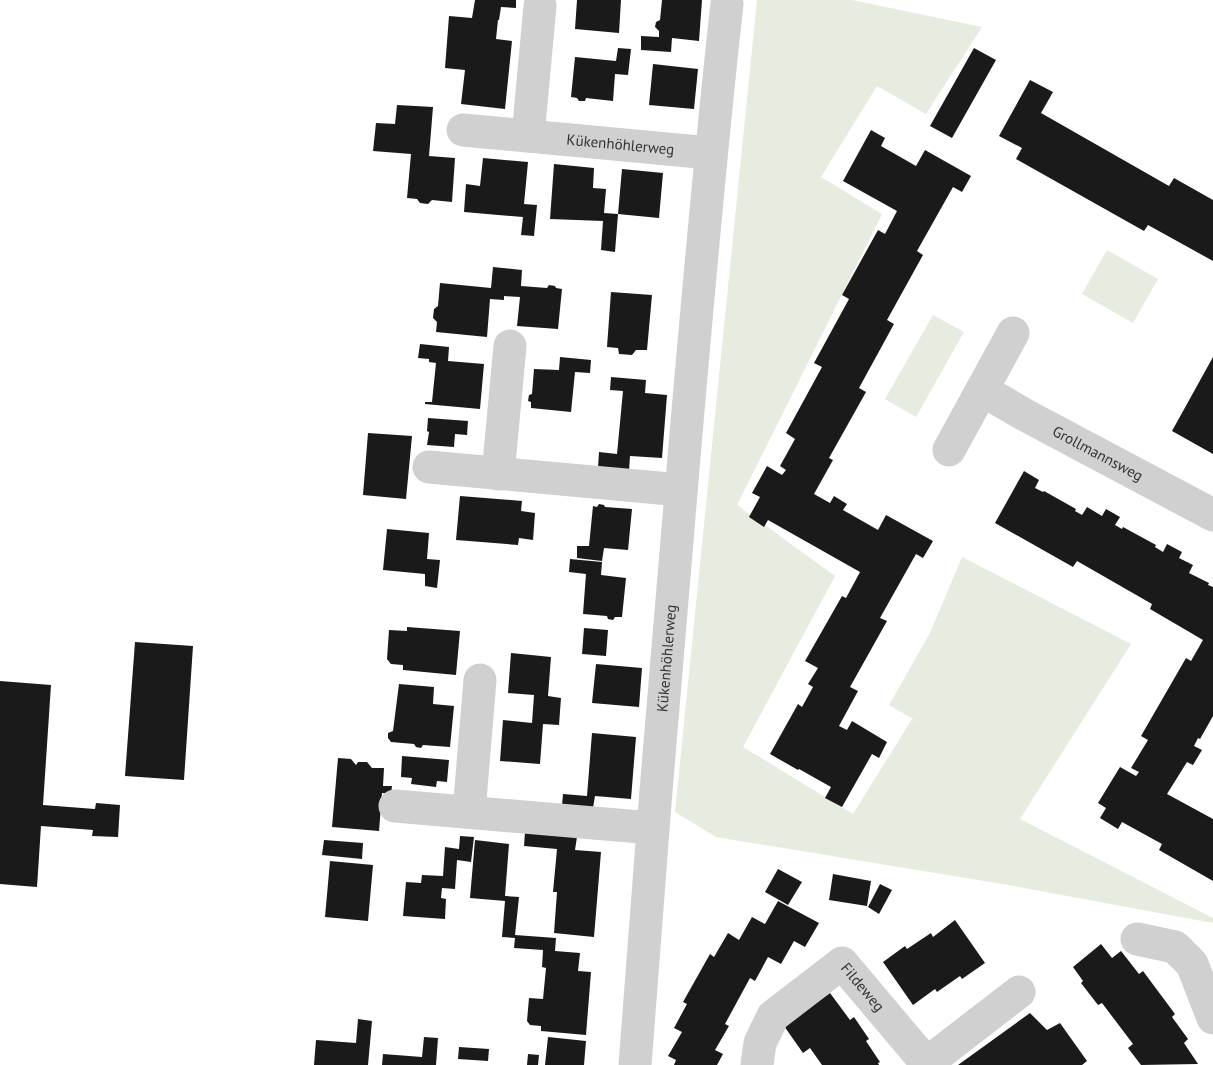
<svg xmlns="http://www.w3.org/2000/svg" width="1213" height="1065" viewBox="0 0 1213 1065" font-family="'PT Sans',sans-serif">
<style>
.green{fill:#e6ecdf}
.building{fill:#1a1a1a}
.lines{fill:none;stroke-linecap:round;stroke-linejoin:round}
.minor{stroke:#d0d0d0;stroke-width:33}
.labels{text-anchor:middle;stroke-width:6;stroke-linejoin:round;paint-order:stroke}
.street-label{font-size:15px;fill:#333;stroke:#fff}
</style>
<rect width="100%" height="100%" fill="#fff"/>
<path class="green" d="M 757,0 L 852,0 L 982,27 L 926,114 L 877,86 L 821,177 L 882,214 L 737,505 L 835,576 L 743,747 L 853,814 L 912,719 L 923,725 L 889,705 L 930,633 L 962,557 L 1131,644 L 1020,819 L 1213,918 L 1213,923 L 1008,885 L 716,837 L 675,812 Z
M 1107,250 L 1158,279 L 1133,323 L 1082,294 Z
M 933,315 L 964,332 L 916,417 L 885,399 Z"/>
<path class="building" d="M 475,0 L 516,0 L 516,8 L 501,7 L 499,20 L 498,20 L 496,39 L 512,41 L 505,109 L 461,104 L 465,70 L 445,68 L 449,16 L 472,18 Z
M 577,0 L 621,0 L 619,33 L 575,29 Z
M 662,0 L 702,0 L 699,41 L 672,38 L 671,52 L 641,50 L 641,36 L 659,37 L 659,31 L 655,27 L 656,22 L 660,20 Z
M 618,48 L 631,49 L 628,75 L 615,74 L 613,101 L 586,98 L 585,101 L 579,101 L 577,98 L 571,97 L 575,57 L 616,61 Z
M 974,48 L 996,60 L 952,138 L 930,126 Z
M 653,64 L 698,69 L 694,109 L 649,105 Z
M 1030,80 L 1053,92 L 1041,113 L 1169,186 L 1174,178 L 1213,200 L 1213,261 L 1148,225 L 1144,231 L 1016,159 L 1022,148 L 999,136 Z
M 397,105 L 433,107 L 429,156 L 455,158 L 452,202 L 432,200 L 428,204 L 420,203 L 417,199 L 407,198 L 411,154 L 373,151 L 376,123 L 395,124 Z
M 871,130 L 885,138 L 881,146 L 916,166 L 925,150 L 971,176 L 962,192 L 953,187 L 917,251 L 923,255 L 887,320 L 894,324 L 859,388 L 866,392 L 829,458 L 833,460 L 814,494 L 830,503 L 834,496 L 847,504 L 843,510 L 878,530 L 886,515 L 933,541 L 923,558 L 916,554 L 880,618 L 887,621 L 850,687 L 858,691 L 839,726 L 847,730 L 852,721 L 887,742 L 879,758 L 872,754 L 842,807 L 825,798 L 831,787 L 799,769 L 798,770 L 770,754 L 798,704 L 802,707 L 813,687 L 808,684 L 818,668 L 805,661 L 842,596 L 846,598 L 860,572 L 768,520 L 764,527 L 749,517 L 760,497 L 752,493 L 767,466 L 782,475 L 786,470 L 780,466 L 795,439 L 786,433 L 822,367 L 814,363 L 849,299 L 842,295 L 878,230 L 885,234 L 897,211 L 843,181 Z
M 483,158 L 528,162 L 524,204 L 537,205 L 534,236 L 521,235 L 523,217 L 464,212 L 466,184 L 480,186 Z
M 554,164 L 594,168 L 593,188 L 606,189 L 604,213 L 618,214 L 622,169 L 663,173 L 659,218 L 618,214 L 615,252 L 601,250 L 603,221 L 550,219 Z
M 493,267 L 522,270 L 521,286 L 547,288 L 549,285 L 555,286 L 556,288 L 562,289 L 558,329 L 517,326 L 520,297 L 504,296 L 504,300 L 490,299 L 487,337 L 436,332 L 437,322 L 433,318 L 434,309 L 438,306 L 440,283 L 491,288 Z
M 611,292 L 652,295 L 647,350 L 636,350 L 632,355 L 619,354 L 618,348 L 607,347 Z
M 420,344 L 449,347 L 448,361 L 484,364 L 480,409 L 425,404 L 425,402 L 432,402 L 436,363 L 429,362 L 429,359 L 418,358 Z
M 560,357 L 591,360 L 590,373 L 575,372 L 571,412 L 531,408 L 531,402 L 528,401 L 529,395 L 532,394 L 534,369 L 559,370 Z
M 1213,357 L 1213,454 L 1172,431 Z
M 611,377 L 646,380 L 645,393 L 667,395 L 662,458 L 630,456 L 629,471 L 598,468 L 599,452 L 617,454 L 623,391 L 610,390 Z
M 428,418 L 468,421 L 467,435 L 455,434 L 454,447 L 427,445 L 429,432 L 427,431 Z
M 368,433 L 412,436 L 406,499 L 363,495 Z
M 1024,471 L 1039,480 L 1035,488 L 1043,492 L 1044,491 L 1076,509 L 1075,511 L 1082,515 L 1087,507 L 1102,516 L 1106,509 L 1120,517 L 1115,525 L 1122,529 L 1123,527 L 1156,545 L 1155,547 L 1163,552 L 1167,544 L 1182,552 L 1179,558 L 1193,565 L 1189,573 L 1209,583 L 1208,585 L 1213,587 L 1213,716 L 1200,739 L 1198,738 L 1194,746 L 1202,750 L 1193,765 L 1187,762 L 1167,794 L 1213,819 L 1213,881 L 1159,850 L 1162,844 L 1122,822 L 1118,829 L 1100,818 L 1106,808 L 1098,803 L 1120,767 L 1136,776 L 1139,772 L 1131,768 L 1148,740 L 1141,736 L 1186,658 L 1191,661 L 1203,640 L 1150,609 L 1152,604 L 1077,561 L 1073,567 L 995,523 Z
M 460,496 L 522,501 L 521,511 L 535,513 L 533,540 L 519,538 L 518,545 L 456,540 Z
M 599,504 L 604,505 L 605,507 L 632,509 L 628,550 L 604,548 L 602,561 L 577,558 L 577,546 L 589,546 L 593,506 L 597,507 Z
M 387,529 L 429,533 L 427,559 L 440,560 L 437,588 L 425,586 L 425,574 L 383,570 Z
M 570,559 L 602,562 L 601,575 L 626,578 L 622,617 L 615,617 L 613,620 L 608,619 L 607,616 L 583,614 L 586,574 L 569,572 Z
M 407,627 L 460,631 L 456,675 L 403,670 L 403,665 L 391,664 L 387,659 L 389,630 L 407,631 Z
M 584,628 L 608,630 L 606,656 L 582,654 Z
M 135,642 L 193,646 L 184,780 L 125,776 Z
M 511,653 L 551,657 L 548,696 L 561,698 L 559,725 L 543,724 L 540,764 L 500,761 L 503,720 L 532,723 L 534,695 L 508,693 Z
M 596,664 L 642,668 L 639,707 L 592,703 Z
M 0,681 L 51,685 L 43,805 L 95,809 L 96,803 L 120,805 L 118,837 L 92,836 L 93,830 L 41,826 L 37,887 L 0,884 Z
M 399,684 L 434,687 L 433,704 L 454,706 L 450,747 L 423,745 L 421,748 L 416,747 L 414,744 L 391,742 L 388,738 L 388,733 L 393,731 Z
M 592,733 L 636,737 L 631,799 L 595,796 L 593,808 L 562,805 L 563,794 L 587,796 Z
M 402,756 L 449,760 L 447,782 L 437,781 L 436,787 L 411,784 L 412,778 L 401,777 Z
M 338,758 L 351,759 L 356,765 L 358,762 L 367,762 L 372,768 L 384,768 L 383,786 L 392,786 L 391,794 L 382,793 L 379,831 L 332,827 Z
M 525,832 L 577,837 L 575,850 L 601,852 L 594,937 L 554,933 L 557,892 L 553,892 L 557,849 L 524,846 Z
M 460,836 L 474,837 L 471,862 L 457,860 L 455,889 L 442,888 L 441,898 L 446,899 L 445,919 L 403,916 L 406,882 L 421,883 L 422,875 L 443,876 L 445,847 L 459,849 Z
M 324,840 L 363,843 L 362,859 L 322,855 Z
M 475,840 L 509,844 L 505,896 L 519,897 L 515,935 L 556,938 L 555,951 L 580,953 L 578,971 L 591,972 L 586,1035 L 541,1031 L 541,1026 L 530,1025 L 527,1021 L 529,998 L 543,999 L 546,968 L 542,967 L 543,950 L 514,948 L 515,938 L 502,937 L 505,901 L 470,898 Z
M 330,861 L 373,865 L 368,921 L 325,917 Z
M 778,869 L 802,882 L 788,905 L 765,892 Z
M 833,874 L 871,881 L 867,906 L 829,900 Z
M 880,884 L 892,890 L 879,914 L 868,907 Z
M 778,901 L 819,923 L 805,947 L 794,941 L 781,964 L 768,957 L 755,981 L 750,978 L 725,1024 L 729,1026 L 715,1050 L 723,1054 L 717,1065 L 674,1065 L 676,1060 L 668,1056 L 682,1032 L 674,1028 L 687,1004 L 683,1002 L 710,954 L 714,957 L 728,933 L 739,940 L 752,917 L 765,924 Z
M 955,920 L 985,963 L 962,979 L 960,976 L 937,992 L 935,989 L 913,1005 L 883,962 L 905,946 L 907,949 L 931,933 L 933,937 Z
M 1101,944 L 1112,958 L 1121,951 L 1139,974 L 1143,971 L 1175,1014 L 1172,1017 L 1188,1039 L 1184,1043 L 1198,1064 L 1141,1065 L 1128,1048 L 1133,1044 L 1102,1003 L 1098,1005 L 1081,983 L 1083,981 L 1073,967 Z
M 830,993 L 850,1020 L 854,1017 L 869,1039 L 866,1041 L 880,1062 L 878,1063 L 879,1065 L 822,1065 L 810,1048 L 803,1053 L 784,1026 Z
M 1030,1013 L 1047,1030 L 1060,1023 L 1087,1061 L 1082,1065 L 958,1065 Z
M 358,1019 L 372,1021 L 368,1065 L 314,1065 L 316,1040 L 356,1043 Z
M 424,1037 L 438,1038 L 436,1065 L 382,1065 L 383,1054 L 422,1057 Z
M 548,1037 L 586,1041 L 584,1065 L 545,1065 Z
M 459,1047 L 489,1049 L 488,1061 L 458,1059 Z
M 528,1054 L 539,1055 L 538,1065 L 527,1065 Z"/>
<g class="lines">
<g class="minor">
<path id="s1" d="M 463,130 L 710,153"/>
<path d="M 528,136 L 540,6"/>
<path id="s2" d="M 982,390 L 1025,415 L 1213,515"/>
<path d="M 949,450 L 1013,333"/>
<path d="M 429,467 L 681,490"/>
<path d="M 498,474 L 510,346"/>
<path d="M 395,806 L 652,828"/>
<path d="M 469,812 L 480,680"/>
<path d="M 1137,939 L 1175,947 L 1192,964 L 1213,1018"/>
<path d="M 927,1063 L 1019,992"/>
<path id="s3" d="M 635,1065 C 650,862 666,660 684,457 C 697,306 710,155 727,4"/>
<path id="s4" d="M 757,1065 L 760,1043 L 773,1016 L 842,963 L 928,1065"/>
</g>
</g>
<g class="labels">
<g class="street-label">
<text dy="5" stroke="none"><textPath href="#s1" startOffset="158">Kükenhöhlerweg</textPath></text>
<text dy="5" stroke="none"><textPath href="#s2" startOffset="132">Grollmannsweg</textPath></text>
<text dy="5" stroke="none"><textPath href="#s3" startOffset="408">Kükenhöhlerweg</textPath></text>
<text dy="5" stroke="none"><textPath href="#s4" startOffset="171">Fildeweg</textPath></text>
</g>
</g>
</svg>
